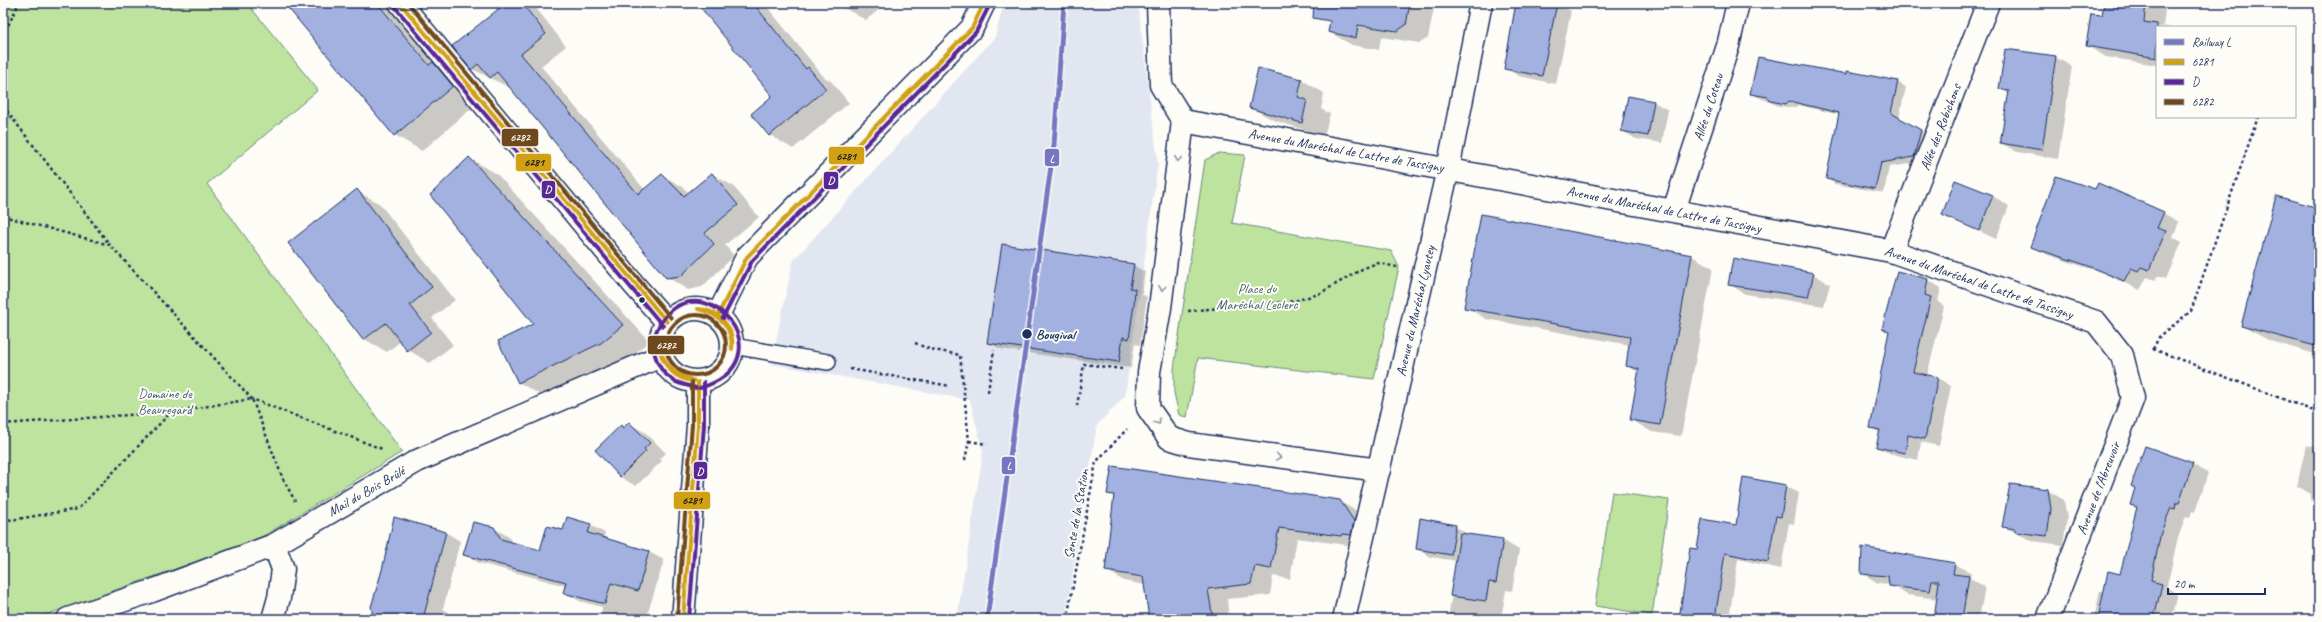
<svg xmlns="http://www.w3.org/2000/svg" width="2322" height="622" viewBox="0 0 2322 622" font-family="Caveat,sans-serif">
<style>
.built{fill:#e2e6f0}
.green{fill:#bde39e;stroke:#6c897e}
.shadow{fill:#0003}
.building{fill:#a2b1e0;stroke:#1b2f5e}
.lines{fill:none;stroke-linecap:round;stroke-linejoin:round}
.service-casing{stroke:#1b2f5e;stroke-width:18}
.minor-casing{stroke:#1b2f5e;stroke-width:25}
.path{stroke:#1b2f5e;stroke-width:2.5;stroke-dasharray:3 3;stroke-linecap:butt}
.service{stroke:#fdfcf7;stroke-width:15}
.minor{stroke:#fdfcf7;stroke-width:22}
.bus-1-casing{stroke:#fdfcf7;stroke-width:7}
.bus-2-casing{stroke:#fdfcf7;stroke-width:7}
.bus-3-casing{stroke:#fdfcf7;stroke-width:7}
.bus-1{stroke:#d1a113;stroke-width:4}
.bus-2{stroke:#582895;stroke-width:4}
.bus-3{stroke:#6e491e;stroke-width:4}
.rail-1-casing{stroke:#fdfcf7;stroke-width:8}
.rail-1{stroke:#7577c0;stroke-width:5}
.oneway{stroke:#8c96aa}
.bus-dot{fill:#1b2f5e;stroke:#fdfcf7;stroke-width:1.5}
.labels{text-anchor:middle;stroke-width:4;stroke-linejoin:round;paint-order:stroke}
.street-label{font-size:14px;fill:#1b2f5e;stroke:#fdfcf7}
.park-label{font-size:14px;fill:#445c6e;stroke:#fdfcf7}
.stop-label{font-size:14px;font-weight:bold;fill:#1b2f5e;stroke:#fdfcf7;text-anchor:start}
.line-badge{stroke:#fdfcf7;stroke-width:1.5}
.badge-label{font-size:11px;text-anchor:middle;font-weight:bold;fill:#fff}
.pale-badge-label{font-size:11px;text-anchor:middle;font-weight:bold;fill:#111}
</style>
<rect width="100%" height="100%" fill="#fdfcf7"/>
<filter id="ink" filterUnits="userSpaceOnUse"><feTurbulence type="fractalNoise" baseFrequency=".025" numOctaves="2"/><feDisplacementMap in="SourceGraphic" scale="8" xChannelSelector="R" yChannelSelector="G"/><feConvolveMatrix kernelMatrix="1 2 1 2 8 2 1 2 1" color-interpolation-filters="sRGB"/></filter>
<g filter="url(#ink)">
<path class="built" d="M 1004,3 L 1138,3 L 1158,164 L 1125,396 L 1097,425 L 1065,619 L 957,619 L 983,452 L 970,400 L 771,364 L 793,261 L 995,37 Z"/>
<path class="green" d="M 3,3 L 247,3 L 318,90 L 207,184 L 402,452 L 257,540 L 34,619 L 3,619 Z
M 1219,153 L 1245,155 L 1232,223 L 1391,251 L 1399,267 L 1374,379 L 1198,358 L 1187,417 L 1179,415 L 1174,393 L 1174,369 L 1205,160 Z
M 1612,492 L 1669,500 L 1652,615 L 1595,606 Z"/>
<path class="shadow" d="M 285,3 L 390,3 L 479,102 L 422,151 L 395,135 Z
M 491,3 L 532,3 L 566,46 L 541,66 L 645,190 L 662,175 L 683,187 L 689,193 L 712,174 L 733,186 L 759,217 L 725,245 L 734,256 L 702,287 L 688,290 L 667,277 L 512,89 L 472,69 L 498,11 Z
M 616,3 L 638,3 L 637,7 Z
M 700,3 L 764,3 L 824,77 L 831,81 L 849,103 L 793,149 L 770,135 L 752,114 L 773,96 Z
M 841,3 L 883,3 L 885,5 L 866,20 L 844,8 Z
M 1335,3 L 1435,3 L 1428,38 L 1420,43 L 1381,37 L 1379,50 L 1352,45 L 1329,32 Z
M 1516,3 L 1556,3 L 1571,11 L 1556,84 L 1519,76 L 1505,68 Z
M 2105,3 L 2166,3 L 2163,26 L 2171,27 L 2157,27 L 2157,65 L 2106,57 L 2087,46 L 2103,16 Z
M 2055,57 L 2072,66 L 2058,159 L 2017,152 L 2001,143 L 2009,94 L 2000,89 Z
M 1847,75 L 1897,82 L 1906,87 L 1899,118 L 1929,135 L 1922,162 L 1889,167 L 1884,193 L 1835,184 L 1827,179 L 1840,115 L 1798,105 L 1795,108 L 1779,106 L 1751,94 Z
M 1302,80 L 1324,93 L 1321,109 L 1330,114 L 1324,136 L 1273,120 L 1250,107 Z
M 1654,102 L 1668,110 L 1662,143 L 1636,139 L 1622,131 Z
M 469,158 L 497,174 L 649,341 L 629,359 L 546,398 L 518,382 L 534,324 Z
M 1956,182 L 1993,196 L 2009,206 L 1996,239 L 1944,215 Z
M 357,191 L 380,204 L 455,300 L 432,318 L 453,345 L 430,363 L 408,350 L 401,341 L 387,352 L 364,339 Z
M 2319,209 L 2319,355 L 2270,341 L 2242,326 Z
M 2163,213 L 2179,222 L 2173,237 L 2182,242 L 2166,279 L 2157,276 L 2155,280 L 2147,277 L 2140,290 L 2103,273 L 2048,255 L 2031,246 Z
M 1482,215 L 1692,256 L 1713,268 L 1681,436 L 1652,432 L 1631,420 L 1639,373 L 1627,365 L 1630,345 L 1486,319 L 1466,307 Z
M 1133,265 L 1145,272 L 1142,294 L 1147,297 L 1140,345 L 1135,344 L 1131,368 L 1000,349 L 988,342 Z
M 1897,272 L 1928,280 L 1941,288 L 1938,302 L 1944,306 L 1927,376 L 1938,378 L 1951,386 L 1939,446 L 1921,442 L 1918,460 L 1891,454 L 1877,447 L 1880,433 L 1871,428 L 1890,332 L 1884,328 Z
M 1813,274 L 1830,284 L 1824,306 L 1745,294 L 1729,284 Z
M 630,424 L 646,433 L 666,453 L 660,459 L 662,461 L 636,486 L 620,477 L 621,426 L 625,428 Z
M 2306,445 L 2319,448 L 2319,514 L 2315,511 L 2316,504 L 2310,500 L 2311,494 L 2297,486 Z
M 2192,464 L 2208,473 L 2195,512 L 2192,511 L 2190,517 L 2186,516 L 2177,541 L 2167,587 L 2178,594 L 2172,619 L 2094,619 L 2100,591 L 2105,592 L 2121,575 L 2138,508 L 2131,504 Z
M 1744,478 L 1786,486 L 1799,493 L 1794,524 L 1789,523 L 1781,569 L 1738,559 L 1729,619 L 1680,619 L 1698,550 L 1737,526 Z
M 2047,490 L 2064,500 L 2067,519 L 2063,545 L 2032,541 L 2003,526 Z
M 1108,493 L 1339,501 L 1358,512 L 1360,547 L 1297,538 L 1290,579 L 1273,576 L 1270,595 L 1227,599 L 1229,619 L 1150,619 L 1145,585 L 1124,581 L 1106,570 L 1115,498 Z
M 590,525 L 605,533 L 603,539 L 649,552 L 664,560 L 646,619 L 601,619 L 602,607 L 579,601 L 565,592 L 566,586 L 479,563 L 464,554 L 494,528 L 509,537 L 512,543 L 541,551 L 564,531 Z
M 1455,526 L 1469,535 L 1502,540 L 1519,550 L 1512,591 L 1506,590 L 1501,619 L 1448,619 L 1457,561 L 1431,557 L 1417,549 Z
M 445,532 L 460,541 L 443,609 L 449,612 L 447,619 L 375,619 Z
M 1954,564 L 1971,573 L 1970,578 L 1985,587 L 1979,619 L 1935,619 L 1938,599 L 1907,595 L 1890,584 L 1878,583 L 1862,573 Z"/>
<path class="building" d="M 284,3 L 377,3 L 429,65 L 433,62 L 453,86 L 394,136 Z
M 506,3 L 522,3 L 546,34 L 521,54 L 638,194 L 662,174 L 684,196 L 712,173 L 738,205 L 705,233 L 714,244 L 681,276 L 666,278 L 497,72 L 490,78 L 478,64 L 471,70 L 452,46 Z
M 697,3 L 753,3 L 806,69 L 808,67 L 826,89 L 769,136 L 751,114 L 772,96 Z
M 1314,3 L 1410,3 L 1406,25 L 1397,31 L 1358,25 L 1356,38 L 1328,32 L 1330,21 L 1313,18 Z
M 1516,3 L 1557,3 L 1542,76 L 1504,69 Z
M 2104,3 L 2146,3 L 2144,22 L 2157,24 L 2157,58 L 2086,46 L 2091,14 L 2102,15 Z
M 2005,49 L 2056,56 L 2042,150 L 2000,143 L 2009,91 L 1999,89 Z
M 1758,57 L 1847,74 L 1847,71 L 1898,81 L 1891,113 L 1921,130 L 1914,157 L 1881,163 L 1875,189 L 1826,179 L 1839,113 L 1789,101 L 1786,104 L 1770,101 L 1768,97 L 1750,94 Z
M 1258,68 L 1302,79 L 1298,97 L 1307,100 L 1302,123 L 1249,108 Z
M 1628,96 L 1654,101 L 1648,136 L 1621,131 Z
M 469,157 L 623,325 L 601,343 L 518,383 L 498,341 L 533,324 L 430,195 Z
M 2056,176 L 2095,189 L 2098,183 L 2164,212 L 2157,228 L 2166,231 L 2149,270 L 2141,267 L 2138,271 L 2131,268 L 2124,281 L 2086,265 L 2030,247 Z
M 1955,180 L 1993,195 L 1979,231 L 1942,215 Z
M 357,189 L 432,287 L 410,305 L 431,332 L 407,351 L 386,323 L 363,340 L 288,243 Z
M 2276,196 L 2319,208 L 2319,347 L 2241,326 Z
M 1481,214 L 1692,255 L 1660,425 L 1630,420 L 1639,369 L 1626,366 L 1630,337 L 1464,308 Z
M 1002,244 L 1134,264 L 1130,288 L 1135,289 L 1134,304 L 1129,339 L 1123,337 L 1119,362 L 987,343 Z
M 1733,258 L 1814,273 L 1808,297 L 1728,285 Z
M 1897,271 L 1928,279 L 1925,295 L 1931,297 L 1913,372 L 1938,377 L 1925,439 L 1908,435 L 1905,453 L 1876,447 L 1880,430 L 1870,428 L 1889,331 L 1882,329 Z
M 629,422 L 650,443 L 644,449 L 646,451 L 620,477 L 595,450 L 621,425 L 623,428 Z
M 2145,446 L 2193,463 L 2179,503 L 2176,503 L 2175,509 L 2171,508 L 2161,532 L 2151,581 L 2162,584 L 2154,619 L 2098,619 L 2108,571 L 2120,574 L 2137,507 L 2130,505 L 2135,488 L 2131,486 Z
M 1112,466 L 1340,500 L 1354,521 L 1351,535 L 1342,534 L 1341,536 L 1279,528 L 1271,569 L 1255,566 L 1251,584 L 1208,589 L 1213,619 L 1149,619 L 1143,577 L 1105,571 L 1114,495 L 1107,494 Z
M 1743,477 L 1786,485 L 1781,517 L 1776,516 L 1768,562 L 1725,553 L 1715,619 L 1679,619 L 1690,548 L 1697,549 L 1702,519 L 1736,525 Z
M 2010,484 L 2048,489 L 2051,509 L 2047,536 L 2015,532 L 2015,529 L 2002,527 Z
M 394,517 L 446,532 L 423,619 L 374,619 L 371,607 L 382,570 Z
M 567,517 L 591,524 L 588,533 L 649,551 L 638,591 L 611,583 L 605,604 L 563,593 L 566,582 L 463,555 L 473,522 L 494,527 L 501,539 L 540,550 L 547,526 L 563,530 Z
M 1420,518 L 1456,525 L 1451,555 L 1416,549 Z
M 1460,533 L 1503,539 L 1496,583 L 1489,582 L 1486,601 L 1450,596 Z
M 1862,547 L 1955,563 L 1953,574 L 1969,576 L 1962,619 L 1934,619 L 1939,581 L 1932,581 L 1930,591 L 1889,586 L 1888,576 L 1861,574 Z"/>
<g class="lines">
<defs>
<path id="service" d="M 733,346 L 828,362"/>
<path id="minor" d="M 400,3 L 635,286 L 667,322
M 1158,3 L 1161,85 L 1183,121
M 1183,121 L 1891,251 L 2096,322 L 2122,355 L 2133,398 L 2048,619
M 1183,121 L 1160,308 L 1149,372 L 1148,408 L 1169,438 L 1189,444 L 1379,470
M 1674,210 L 1728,46 L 1738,3
M 1891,251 L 1988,3
M660 345a36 36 0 1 1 72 0a36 36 0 1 1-72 0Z
M 718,315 L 747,257 L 972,28 L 984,3
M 68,619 L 152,591 L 274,545 L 417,461 L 661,356
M 273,619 L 279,598 L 283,569 L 274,545
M 683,619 L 698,425 L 698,382
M 1344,619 L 1448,169 L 1481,3"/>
</defs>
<use href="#service" class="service-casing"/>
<use href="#minor" class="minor-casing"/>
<path class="path" d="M 3,36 L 19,3
M 3,106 L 110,245
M 3,216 L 110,245 L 252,399 L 382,449
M 1188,311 L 1294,301 L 1319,294 L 1362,269 L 1377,263 L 1397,267
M 915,343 L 929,349 L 960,355 L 969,441 L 965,460
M 2153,349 L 2159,337 L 2191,311 L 2258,117
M 2153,349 L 2319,413
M 850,369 L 950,386
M 988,392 L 994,350
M 1077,406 L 1084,364 L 1122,369
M 3,424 L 170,412
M 969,441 L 987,444
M 3,517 L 11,520 L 78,509 L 171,412 L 252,399 L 283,479 L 295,501
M 1067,619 L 1096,462 L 1127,429"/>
<use href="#service" class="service"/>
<use href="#minor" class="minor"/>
<defs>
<path id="bus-1" d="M 400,3 L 667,322
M 698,309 C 719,310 735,328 732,349
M 698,309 C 720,314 732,326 732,349
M 718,315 L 747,257 L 972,28 L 984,3
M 660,350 C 667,370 675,374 694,381
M 660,350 C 663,367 677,380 694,381
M 683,619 L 698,425 L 698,382"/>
<path id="bus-2" d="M 395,7 L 663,326
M 723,318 L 752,261 L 976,32 L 989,6
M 696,388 C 688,385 680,385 673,380 C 654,368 648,343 660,324 C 701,257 792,360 700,388
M 689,619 L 704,425 L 704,382"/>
<path id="bus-3" d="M 408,3 L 671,318
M666 345a30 30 0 1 1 60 0a30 30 0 1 1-60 0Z
M 677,619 L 692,425 L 692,382"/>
</defs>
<use href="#bus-1" class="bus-1-casing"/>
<use href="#bus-2" class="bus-2-casing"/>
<use href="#bus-3" class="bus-3-casing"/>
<use href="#bus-1" class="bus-1"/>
<use href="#bus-2" class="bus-2"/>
<use href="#bus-3" class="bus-3"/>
<defs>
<path id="rail-1" d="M 987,619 L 1054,145 L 1064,3"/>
</defs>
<use href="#rail-1" class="rail-1-casing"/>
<use href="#rail-1" class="rail-1"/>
</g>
<defs><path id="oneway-chevron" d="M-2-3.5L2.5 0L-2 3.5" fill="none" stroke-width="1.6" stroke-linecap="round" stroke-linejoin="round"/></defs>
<g class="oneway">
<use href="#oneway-chevron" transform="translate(1178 159) rotate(97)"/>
<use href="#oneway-chevron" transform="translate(1162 288) rotate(97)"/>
<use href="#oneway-chevron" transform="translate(1158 422) rotate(54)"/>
<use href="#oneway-chevron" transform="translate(1278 457) rotate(8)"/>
</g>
</g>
<g class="bus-dot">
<circle cx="642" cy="300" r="3.5"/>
<circle cx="1027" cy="334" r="5.5"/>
</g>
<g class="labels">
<g class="street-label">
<text transform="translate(1708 107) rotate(-72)" y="5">Allée du Coteau</text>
<text transform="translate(1940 127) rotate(-69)" y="5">Allée des Robichons</text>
<text transform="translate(1346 150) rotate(10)" y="5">Avenue du Maréchal de Lattre de Tassigny</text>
<text transform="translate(1664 209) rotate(11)" y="5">Avenue du Maréchal de Lattre de Tassigny</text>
<text transform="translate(1979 282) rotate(19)" y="5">Avenue du Maréchal de Lattre de Tassigny</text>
<text transform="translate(1415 311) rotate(-77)" y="5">Avenue du Maréchal Lyautey</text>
<text transform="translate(2098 488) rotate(-69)" y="5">Avenue de l'Abreuvoir</text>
<text transform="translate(366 491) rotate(-30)" y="5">Mail du Bois Brûlé</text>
<text transform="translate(1076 514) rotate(-80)" y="5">Sente de la Station</text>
</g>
<g class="park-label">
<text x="1257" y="293">Place du<tspan x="1257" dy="16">Maréchal Leclerc</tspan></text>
<text x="165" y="398">Domaine de<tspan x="165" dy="16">Beauregard</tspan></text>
</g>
<g class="stop-label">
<text x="1036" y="339">Bougival</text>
</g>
</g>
<g class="line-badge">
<rect x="501" y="128" width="38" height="19" rx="4" fill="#6e491e"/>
<rect x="828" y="146" width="37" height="19" rx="4" fill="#d1a113"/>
<rect x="1044" y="148" width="16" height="19" rx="4" fill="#7577c0"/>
<rect x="515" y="153" width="37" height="19" rx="4" fill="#d1a113"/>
<rect x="823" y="171" width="16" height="19" rx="4" fill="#582895"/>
<rect x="541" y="180" width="15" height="19" rx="4" fill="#582895"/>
<rect x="647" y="335" width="38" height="20" rx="4" fill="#6e491e"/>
<rect x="1001" y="456" width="15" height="19" rx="4" fill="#7577c0"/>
<rect x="693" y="461" width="15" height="19" rx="4" fill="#582895"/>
<rect x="673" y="491" width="38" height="19" rx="4" fill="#d1a113"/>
</g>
<g class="badge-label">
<text x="520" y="141">6282</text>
<text x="1052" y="162">L</text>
<text x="831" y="184">D</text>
<text x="548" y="193">D</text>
<text x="666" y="349">6282</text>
<text x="1009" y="469">L</text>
<text x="700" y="475">D</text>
</g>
<g class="pale-badge-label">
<text x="846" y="160">6281</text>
<text x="534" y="166">6281</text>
<text x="692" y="504">6281</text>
</g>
<rect width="2322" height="622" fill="none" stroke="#fdfcf7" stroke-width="16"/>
<rect x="8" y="8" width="2306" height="606" fill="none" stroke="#1b2f5e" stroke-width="1.5" filter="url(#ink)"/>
<rect x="2156" y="26" width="140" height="92" fill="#fdfcf7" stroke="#a3aaba"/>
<rect x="2164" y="39" width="20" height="6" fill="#7577c0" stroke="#a3aaba"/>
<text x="2192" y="46" font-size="12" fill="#1b2f5e">Railway L</text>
<rect x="2164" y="59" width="20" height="6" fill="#d1a113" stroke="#a3aaba"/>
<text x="2192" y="66" font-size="12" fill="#1b2f5e">6281</text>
<rect x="2164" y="79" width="20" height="6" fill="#582895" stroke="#a3aaba"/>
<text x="2192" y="86" font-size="12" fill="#1b2f5e">D</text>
<rect x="2164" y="99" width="20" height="6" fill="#6e491e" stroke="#a3aaba"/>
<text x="2192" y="106" font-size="12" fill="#1b2f5e">6282</text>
<path d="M2168 588v6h97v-6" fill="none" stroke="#1b2f5e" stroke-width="2"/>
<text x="2174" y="588" font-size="12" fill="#1b2f5e" stroke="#fdfcf7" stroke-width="3" paint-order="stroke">20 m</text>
</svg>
